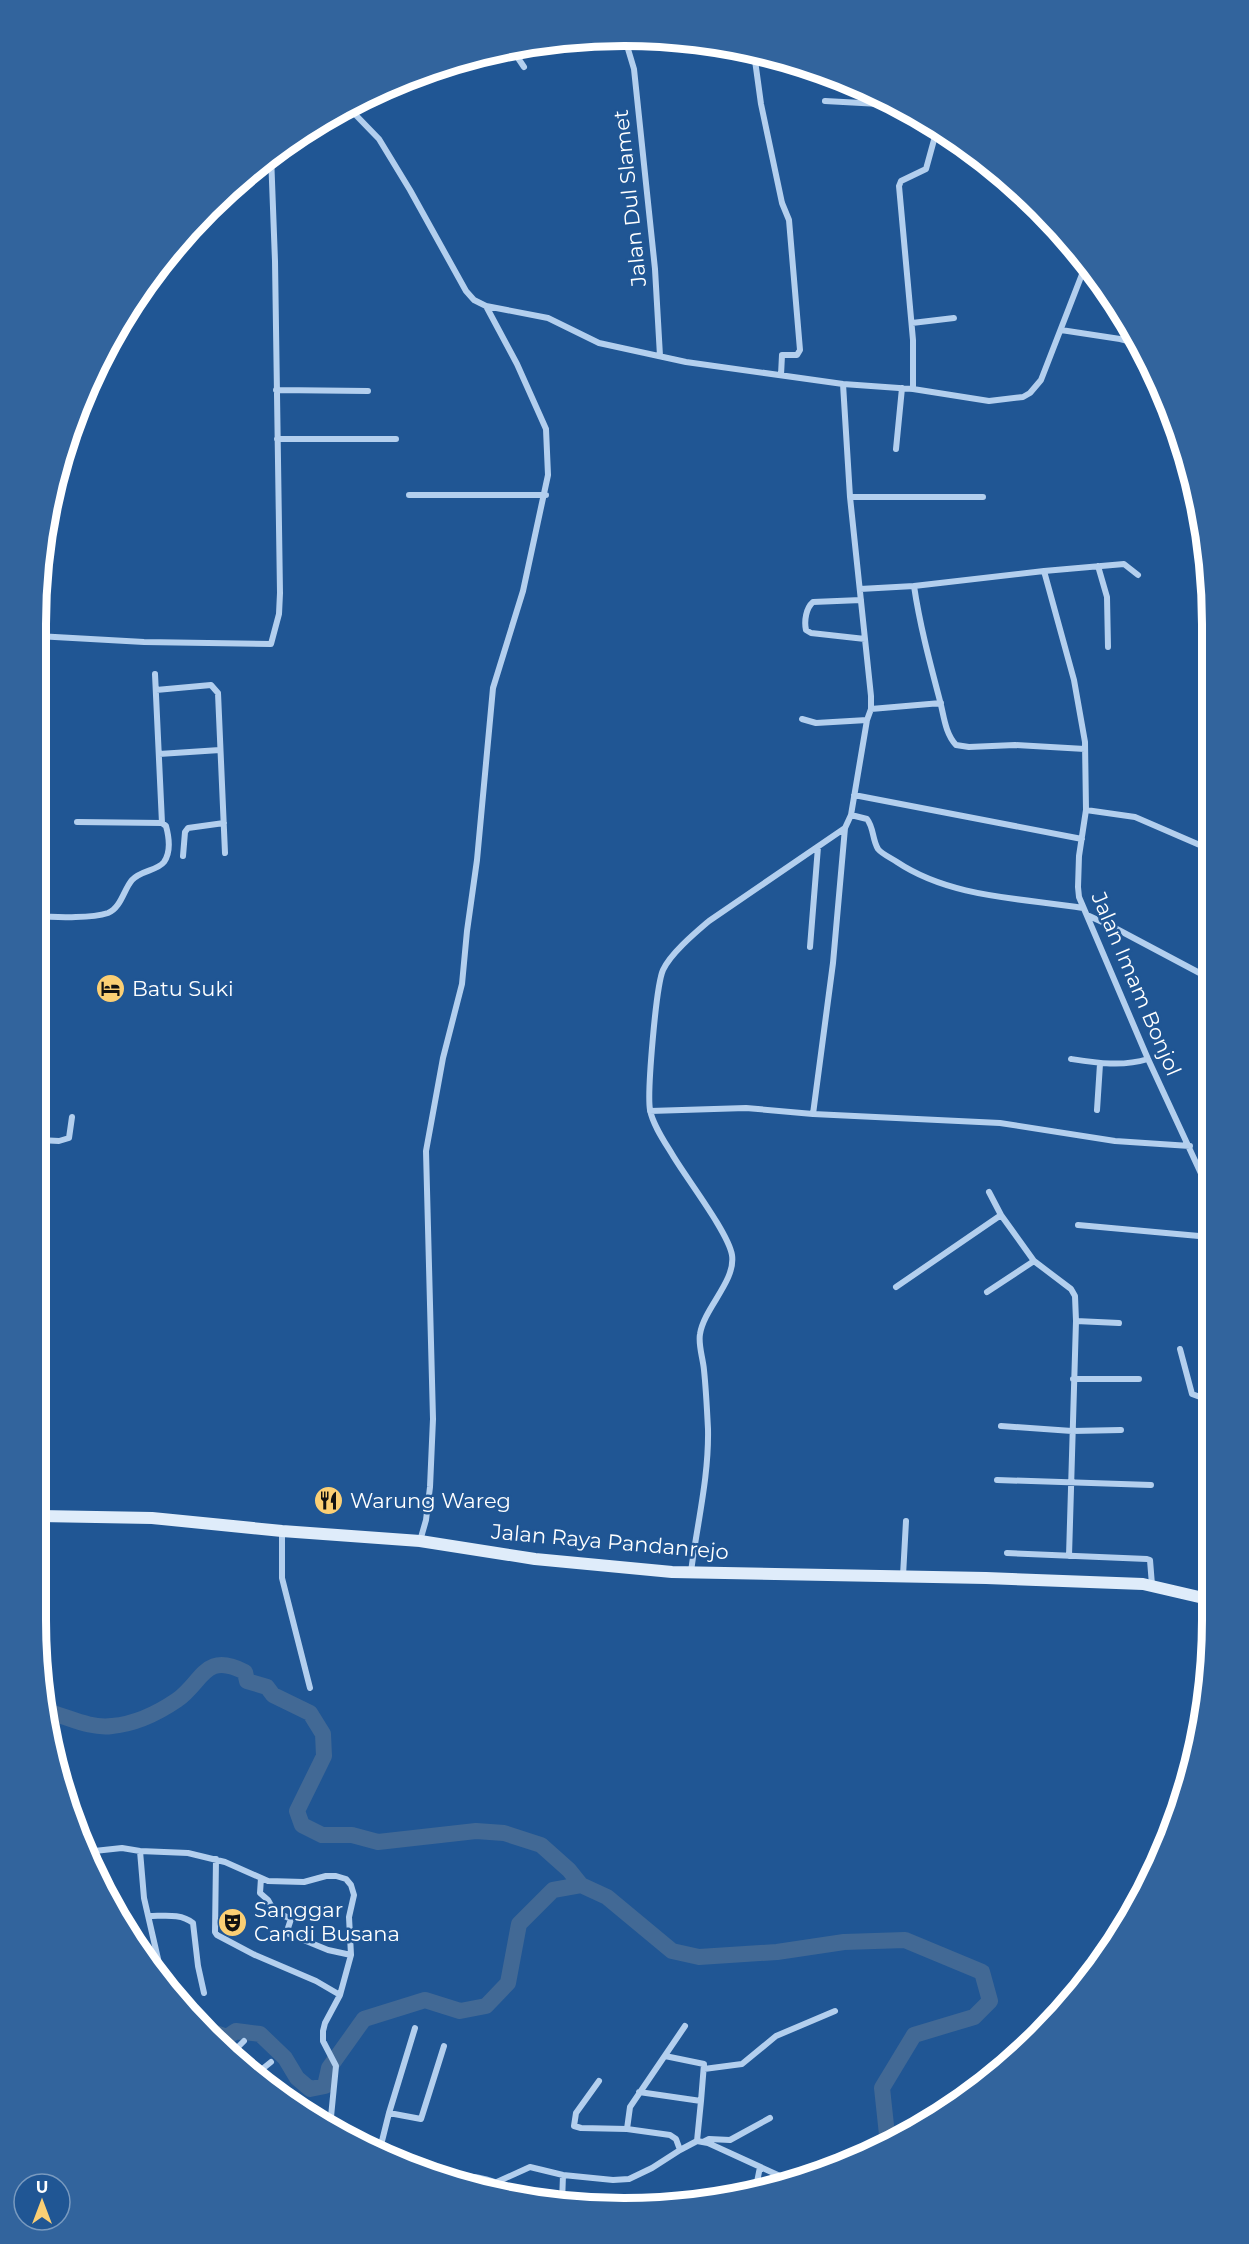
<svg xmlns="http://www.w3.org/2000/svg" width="1249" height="2244" viewBox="0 0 1249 2244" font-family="Montserrat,sans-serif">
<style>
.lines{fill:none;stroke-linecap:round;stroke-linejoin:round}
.river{stroke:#426995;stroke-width:16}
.street{stroke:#b3cfee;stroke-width:6}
.secondary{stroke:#dfecfa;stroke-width:12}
.labels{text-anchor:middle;stroke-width:5;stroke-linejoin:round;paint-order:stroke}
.street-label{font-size:21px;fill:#fff;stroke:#205694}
.poi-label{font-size:21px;fill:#fff;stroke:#205694;text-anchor:start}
.rim{fill:none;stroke:#fff;stroke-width:8}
</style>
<rect width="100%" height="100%" fill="#205694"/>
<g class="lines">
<path class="river" d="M 45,1711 C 67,1716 89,1729 112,1726 C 134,1724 158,1713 177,1700 C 203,1682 204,1651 245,1672 L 247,1681 L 267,1687 L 273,1695 L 310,1713 L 323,1734 L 324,1756 L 297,1811 L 302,1825 L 322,1835 L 352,1835 L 378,1842 L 476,1831 L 504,1833 L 541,1845 L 569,1870 L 581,1885
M 204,2031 L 210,2031 L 227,2037 L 236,2031 L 260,2034 L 285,2058 L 297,2078 L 310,2089 L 325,2086 L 329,2068 L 364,2019 L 425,2000 L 460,2011 L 486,2006 L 508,1983 L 519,1924 L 553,1890 L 581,1885 L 607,1897 L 672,1951 L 699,1957 L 777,1952 L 844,1942 L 905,1940 L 982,1972 L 990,2001 L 974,2017 L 914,2035 L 882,2088 L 888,2144"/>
<path class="street" d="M 625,39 L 634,69 L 655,269 L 660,356
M 551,44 L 552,43
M 512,49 L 524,67
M 754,53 L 761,104 L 782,203 L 789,220 L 800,350 L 797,355 L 782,355 L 781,375
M 825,101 L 898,105
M 348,107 L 379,139 L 410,190 L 466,291 L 474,300 L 486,306 L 548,318 L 599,343 L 686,362 L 843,384 L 913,389 L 989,401 L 1023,397 L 1030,393 L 1041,380 L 1086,264
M 912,323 L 954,318
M 1061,330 L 1120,339 L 1136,343
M 913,389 L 913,340 L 899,186 L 901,181 L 926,169 L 937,129
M 276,390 L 368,391
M 277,439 L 396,439
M 896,449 L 902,388
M 409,495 L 546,495
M 850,497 L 983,497
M 1098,566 L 1107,597 L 1108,647
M 1044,571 L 1124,564 L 1138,575
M 914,586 C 920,626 930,663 940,701 C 944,716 945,733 956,745 L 969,747 L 1015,745 L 1085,749
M 860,589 L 914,586 L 1044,571 L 1074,680 L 1085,742 L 1086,810 L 1079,856 L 1078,887 L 1079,897 L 1148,1059 L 1210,1193
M 861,600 L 813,602 C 806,608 804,621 806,630 L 811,633 L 865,639
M 37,636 L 144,642 L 271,644 L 279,614 L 280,593 L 275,261 L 271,155
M 155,674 L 162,823
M 156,690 L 211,685 L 218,693 L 225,853
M 871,709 L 941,703
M 802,719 L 816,723 L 867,720
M 159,754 L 220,750
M 854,795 L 1082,839
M 1086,810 L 1135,817 L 1209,849
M 851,815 L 867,819 C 874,828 872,839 878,849 C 882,854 891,858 897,862 C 951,898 1021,898 1083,908
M 845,828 L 833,963 L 813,1114 L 1000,1123 L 1115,1141 L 1190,1146
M 183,856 L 185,832 L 188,828 L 224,823
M 1087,915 L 1113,927 L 1209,978
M 38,916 C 58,917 90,919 108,913 C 121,908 124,889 132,880 C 141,870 157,871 164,862 C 171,852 169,837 166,826 L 162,823 L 77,822
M 810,947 L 818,847
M 1071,1059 C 1097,1063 1122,1067 1148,1059
M 1097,1110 L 1100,1064
M 650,1111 L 746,1108 L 813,1114
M 39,1140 L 59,1141 L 69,1138 L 72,1117
M 1001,1215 L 1034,1261
M 1078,1225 L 1210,1237
M 896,1287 L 1001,1215 L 989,1192
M 987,1292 L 1034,1261 L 1071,1289 L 1075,1296 L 1076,1321 L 1069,1556
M 1076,1321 L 1119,1323
M 1180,1349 L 1192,1394 L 1211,1401
M 1073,1379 L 1139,1379
M 1001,1426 L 1072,1431 L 1121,1430
M 997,1480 L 1151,1485
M 282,1532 L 282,1578 L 310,1688
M 420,1541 L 426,1520 L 430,1487 L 433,1419 L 426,1151 L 443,1058 L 462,984 L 467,931 L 477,860 L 493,688 L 523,591 L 548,475 L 546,429 L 517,364 L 486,306
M 1007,1553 L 1147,1559 L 1150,1560 L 1152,1585
M 691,1572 C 697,1524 709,1477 708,1429 C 707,1409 706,1389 704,1370 C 703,1358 698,1345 700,1334 C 704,1308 736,1281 732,1255 C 728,1232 686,1178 672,1154 C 664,1141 653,1125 650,1110 C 647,1092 656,986 663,970 C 671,953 695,933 709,921 L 845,828 L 851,815 L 867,720 L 871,709 L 871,696 L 850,497 L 843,384
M 903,1576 L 906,1521
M 1211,1656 L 1212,1653
M 140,1851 L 144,1898 L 164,1985
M 85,1852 L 122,1848 L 140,1851 L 188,1853 L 225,1862 L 268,1881 L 304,1882 L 326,1876 L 336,1876 L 346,1879 L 351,1885 L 354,1895 L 349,1917 L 351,1955 L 340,1995 L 325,2023 L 323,2031 L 323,2041 L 336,2066 L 330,2127
M 216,1859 L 215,1932 L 217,1935 L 255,1955 L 316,1981 L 340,1995
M 261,1878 L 260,1893 L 268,1900 L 274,1911 L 291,1919 L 287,1931 L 289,1934 L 328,1950 L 351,1955
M 149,1916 C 164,1916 181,1913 193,1923 L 198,1966 L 204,1993
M 231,2054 L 244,2041
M 665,2056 L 704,2064 L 701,2101
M 704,2069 L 742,2064 L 776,2036 L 835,2011
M 256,2074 L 271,2062
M 599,2081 L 576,2113 L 574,2126 L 581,2128 L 627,2129
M 639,2092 L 701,2101 L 697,2141
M 389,2113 L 421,2119 L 444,2046
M 697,2141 L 708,2143 L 791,2181
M 703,2142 L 709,2139 L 730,2140 L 770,2118
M 680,2150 L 676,2139 L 670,2135 L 627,2129 L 630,2107 L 685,2026
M 379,2153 L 389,2113 L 415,2028
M 442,2177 C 460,2175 478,2176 495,2182
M 484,2190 L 488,2186 L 530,2167 L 563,2175 L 613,2180 L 629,2179 L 652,2168 L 680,2150 L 697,2141
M 755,2192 L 760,2167
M 562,2203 L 563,2175"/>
<path class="secondary" d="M 40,1516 L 152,1518 L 282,1531 L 420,1541 L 535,1559 L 672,1572 L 986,1578 L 1143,1584 L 1212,1600"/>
</g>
<defs>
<symbol id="hotel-disc" viewBox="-11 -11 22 22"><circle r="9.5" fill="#fbcf74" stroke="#205694"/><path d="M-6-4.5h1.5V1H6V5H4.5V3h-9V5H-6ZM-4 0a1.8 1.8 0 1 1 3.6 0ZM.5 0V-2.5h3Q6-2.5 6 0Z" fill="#111"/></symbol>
<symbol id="restaurant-disc" viewBox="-11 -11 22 22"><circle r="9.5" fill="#fbcf74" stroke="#205694"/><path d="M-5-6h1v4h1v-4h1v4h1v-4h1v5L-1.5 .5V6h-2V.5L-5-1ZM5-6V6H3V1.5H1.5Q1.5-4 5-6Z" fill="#111"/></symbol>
<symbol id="theatre-disc" viewBox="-11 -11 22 22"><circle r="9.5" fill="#fbcf74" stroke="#205694"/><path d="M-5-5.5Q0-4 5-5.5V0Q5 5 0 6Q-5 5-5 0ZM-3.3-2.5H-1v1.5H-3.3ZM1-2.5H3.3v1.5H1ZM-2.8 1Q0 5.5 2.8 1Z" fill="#111"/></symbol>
</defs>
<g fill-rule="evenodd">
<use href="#hotel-disc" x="94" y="972" width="33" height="33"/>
<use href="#restaurant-disc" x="312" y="1484" width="33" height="33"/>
<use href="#theatre-disc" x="216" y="1906" width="33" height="33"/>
</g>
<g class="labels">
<g class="street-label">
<text transform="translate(630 198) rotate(-96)" y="7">Jalan Dul Slamet</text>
<text transform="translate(1136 984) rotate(67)" y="7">Jalan Imam Bonjol</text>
<text transform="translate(610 1542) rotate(5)" y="7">Jalan Raya Pandanrejo</text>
</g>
<g class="poi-label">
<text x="132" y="996">Batu Suki</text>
<text x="350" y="1508">Warung Wareg</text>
<text x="254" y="1917">Sanggar<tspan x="254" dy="24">Candi Busana</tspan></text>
</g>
</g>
<path d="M0 0H1249V2244H0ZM624 46H624A578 578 0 0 1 1202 624V1620A578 578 0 0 1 624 2198H624A578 578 0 0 1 46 1620V624A578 578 0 0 1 624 46Z" fill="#32649d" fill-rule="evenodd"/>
<path class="rim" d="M624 46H624A578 578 0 0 1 1202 624V1620A578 578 0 0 1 624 2198H624A578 578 0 0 1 46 1620V624A578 578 0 0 1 624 46Z"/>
<g transform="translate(42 2202)"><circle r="28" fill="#205694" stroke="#799abf" stroke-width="1.5"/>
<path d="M0-4.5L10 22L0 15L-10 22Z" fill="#fbcf74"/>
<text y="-9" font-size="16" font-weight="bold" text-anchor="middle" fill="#ffffff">U</text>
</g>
</svg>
